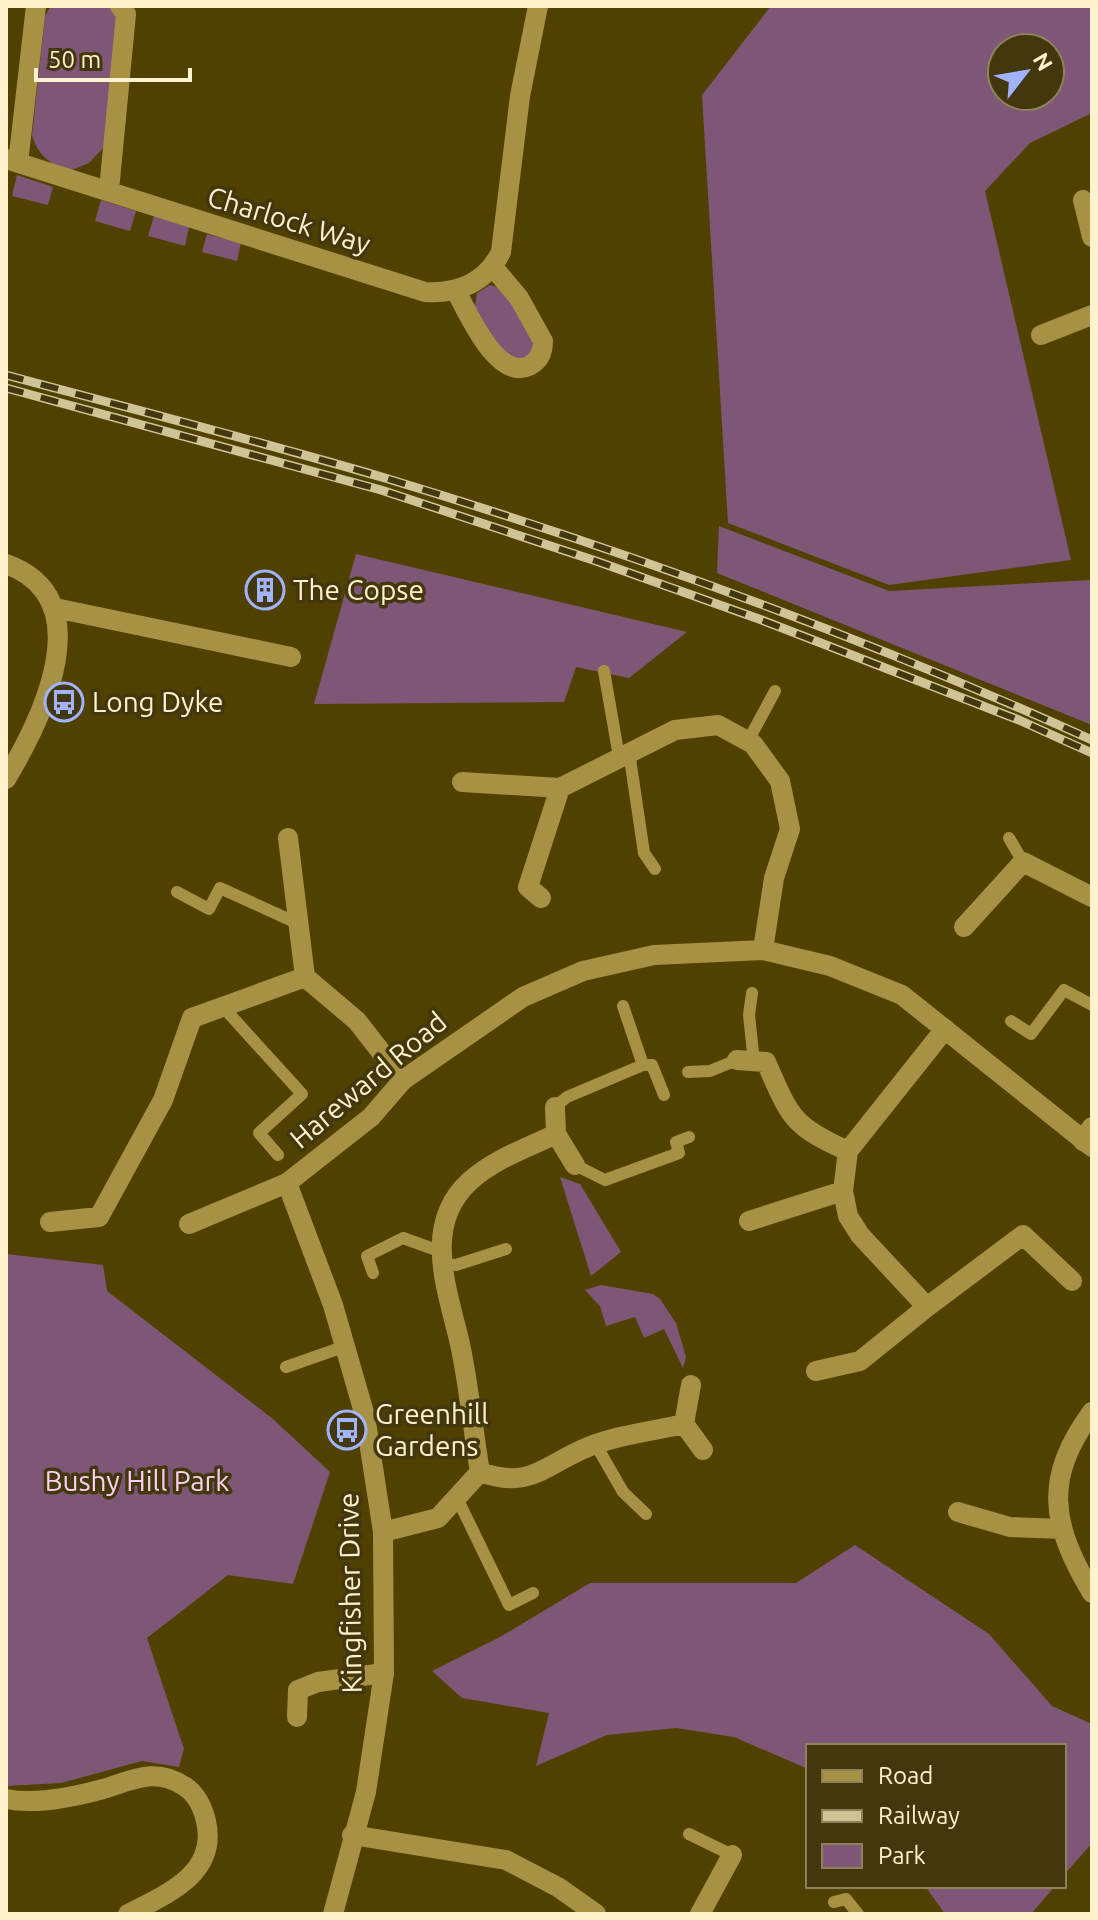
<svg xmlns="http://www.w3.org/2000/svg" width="1098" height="1920" viewBox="0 0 1098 1920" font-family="Ubuntu,sans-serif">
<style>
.green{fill:#7e5776;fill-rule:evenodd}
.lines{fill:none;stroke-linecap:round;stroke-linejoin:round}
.service{stroke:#a79144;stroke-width:12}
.minor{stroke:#a79144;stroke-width:20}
.tertiary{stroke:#a79144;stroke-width:20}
.rail-casing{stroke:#d0c497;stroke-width:9}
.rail{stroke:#43370e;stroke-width:6;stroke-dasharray:18;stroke-linecap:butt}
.labels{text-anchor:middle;stroke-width:7;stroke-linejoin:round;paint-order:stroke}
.street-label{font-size:28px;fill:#fef3ce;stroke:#43370e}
.poi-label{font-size:28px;fill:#fef3ce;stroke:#43370e;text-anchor:start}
.park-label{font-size:28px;fill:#fccff2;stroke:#43370e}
</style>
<rect width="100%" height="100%" fill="#514100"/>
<path class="green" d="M 51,6 L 114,6 L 118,14 L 105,146 L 89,163 L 69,171 C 50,164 38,156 32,135 L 45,16 Z
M 771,6 L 1092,6 L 1092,113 L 1030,143 L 985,191 L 1071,560 L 889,585 L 728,523 L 702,95 ZM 1002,48 L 1050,48 L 1050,96 L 1002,96 Z
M 17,175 L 53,187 L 48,205 L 12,196 Z
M 101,200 L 136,211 L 130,231 L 95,221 Z
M 154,216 L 189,227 L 185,246 L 148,236 Z
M 207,234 L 241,243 L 237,261 L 202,252 Z
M 490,285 L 503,289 L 536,341 L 529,358 L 508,361 L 474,312 L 477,293 Z
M 719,526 L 889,591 L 1092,580 L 1092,725 L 717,573 Z
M 356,554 L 687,632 L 629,678 L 576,667 L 564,702 L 314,704 Z
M 560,1177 L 580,1184 L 621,1252 L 591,1276 Z
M 6,1254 L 103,1265 L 107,1291 L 273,1419 L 330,1472 L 293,1584 L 228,1575 L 147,1638 L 184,1749 L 179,1767 L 142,1761 L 61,1783 L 6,1786 Z
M 601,1285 L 653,1294 L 660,1299 L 676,1323 L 686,1357 L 683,1368 L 664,1329 L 644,1338 L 635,1317 L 606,1326 L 600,1306 L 585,1290 Z
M 855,1545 L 989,1634 L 1052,1706 L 1092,1724 L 1092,1843 L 1064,1875 L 1064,1746 L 808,1746 L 808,1769 L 734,1737 L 676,1728 L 607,1735 L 536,1766 L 549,1713 L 462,1698 L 432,1671 L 500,1637 L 590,1583 L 796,1583 Z
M 925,1886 L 1055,1886 L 1031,1914 L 945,1914 Z"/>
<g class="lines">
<path class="service" d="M 604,671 L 619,757
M 748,741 L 775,691
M 629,752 L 644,853 L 655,869
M 1009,838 L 1023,862
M 177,892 L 209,909 L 220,888 L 299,924
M 752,993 L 749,1015 L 754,1062
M 623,1006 L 643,1065
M 223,1007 L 302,1094 L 259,1133 L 278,1155
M 1011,1021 L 1031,1034 L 1064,990 L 1092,1005
M 688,1072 L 710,1071 L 737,1060
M 555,1107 L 567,1097 L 643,1065 L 652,1065 L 664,1095
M 575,1165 L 605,1180 L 679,1153 L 676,1142 L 689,1137
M 442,1264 L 456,1265 L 506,1249
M 373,1273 L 367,1256 L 403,1238 L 442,1252
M 286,1367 L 346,1346
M 596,1445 L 623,1492 L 646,1514
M 457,1498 L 509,1605 L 533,1593
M 689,1834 L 732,1855
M 834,1902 L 846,1899 L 858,1914"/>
<path class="minor" d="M 6,159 L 425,292 C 459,294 486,282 501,252 L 520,96 L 538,6
M 18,163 L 36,6
M 109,190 L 126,14 L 120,6
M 1083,200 L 1092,237
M 456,291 C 468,313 497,381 529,366 C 539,361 543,352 543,341 L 519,298 L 493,267
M 1041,335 L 1092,315
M 6,564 C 102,598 42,719 6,779
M 55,608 L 291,657
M 462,782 L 560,788 L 675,730 L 718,725 L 753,744 L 780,781 L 790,829 L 774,878 L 763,950
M 288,838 L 305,977
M 541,898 L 528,887 L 560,788
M 964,927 L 1023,862 L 1092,897
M 305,977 L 357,1021 L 403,1080
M 945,1029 L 848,1151 L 843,1191 L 848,1216 L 860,1235 L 927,1307 L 1023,1235 L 1072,1281
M 737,1060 L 766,1062 C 790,1116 791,1126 848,1151
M 556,1134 L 575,1165
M 1083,1141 L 1092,1127
M 749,1221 L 843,1191
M 50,1222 L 99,1217 L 163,1100 L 192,1018 L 305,977
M 189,1224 L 287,1183
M 816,1371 L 860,1361 L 927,1307
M 691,1385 L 684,1424 L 703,1450
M 1092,1412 C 1043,1479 1051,1524 1092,1593
M 480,1472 C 531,1490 544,1465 588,1447 C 618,1435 653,1431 684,1424
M 958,1512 L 1010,1527 L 1061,1529
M 383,1532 L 438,1518 L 480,1472 C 473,1430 469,1386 460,1344 C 448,1291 421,1225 470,1181 C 494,1159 527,1148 556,1134 L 555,1107
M 297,1717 L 298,1690 L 318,1682 L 384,1673
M 6,1799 C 36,1805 74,1797 103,1789 C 133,1780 155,1767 184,1786 C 196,1793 203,1808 206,1821 C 218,1874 167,1894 128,1914
M 352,1835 L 506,1860 L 558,1887 L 596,1914
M 700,1914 L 732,1855"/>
<path class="tertiary" d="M 333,1914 L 366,1792 L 384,1673 L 383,1532 L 365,1416 L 333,1305 L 287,1183 L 371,1117 L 403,1080 L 523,997 L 583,971 L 654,955 L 763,950 L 830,966 L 902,995 L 1092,1147"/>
<defs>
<path id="rail" d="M 6,375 C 132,409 259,441 385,478 C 624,550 864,637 1092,740
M 6,388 L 381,490 L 596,561 L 759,619 L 1019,720 L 1092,753"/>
</defs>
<use href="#rail" class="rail-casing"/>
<use href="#rail" class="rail"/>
</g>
<defs>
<symbol id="building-ring" viewBox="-11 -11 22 22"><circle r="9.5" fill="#43370e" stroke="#a1b3fd" stroke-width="1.5"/><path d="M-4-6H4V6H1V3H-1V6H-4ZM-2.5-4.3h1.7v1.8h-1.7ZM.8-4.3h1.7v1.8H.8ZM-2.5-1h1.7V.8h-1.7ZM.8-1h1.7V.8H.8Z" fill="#a1b3fd"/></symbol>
<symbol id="bus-ring" viewBox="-11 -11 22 22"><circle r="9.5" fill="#43370e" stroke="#a1b3fd" stroke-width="1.5"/><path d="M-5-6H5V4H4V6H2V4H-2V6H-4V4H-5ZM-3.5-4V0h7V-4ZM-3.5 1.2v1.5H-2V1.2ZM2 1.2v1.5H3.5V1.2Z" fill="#a1b3fd"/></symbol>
</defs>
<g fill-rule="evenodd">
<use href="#building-ring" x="243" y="568" width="44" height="44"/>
<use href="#bus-ring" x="42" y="680" width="44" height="44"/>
<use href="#bus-ring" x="325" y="1408" width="44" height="44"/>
</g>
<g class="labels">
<g class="street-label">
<text transform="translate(289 220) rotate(17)" y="10">Charlock Way</text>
<text transform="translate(368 1080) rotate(-40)" y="10">Hareward Road</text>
<text transform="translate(350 1593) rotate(-91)" y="10">Kingfisher Drive</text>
</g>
<g class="poi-label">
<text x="293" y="600">The Copse</text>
<text x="92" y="712">Long Dyke</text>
<text x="375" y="1424">Greenhill<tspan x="375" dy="32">Gardens</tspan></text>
</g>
<g class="park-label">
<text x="137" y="1491">Bushy Hill Park</text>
</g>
</g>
<rect width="1098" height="1920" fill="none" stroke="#fef3ce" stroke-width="16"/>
<rect x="806" y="1744" width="260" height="144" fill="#43370e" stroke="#8e825b" stroke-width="2"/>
<rect x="822" y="1770" width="40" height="12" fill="#a79144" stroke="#8e825b" stroke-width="2"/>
<text x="878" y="1784" font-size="24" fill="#fef3ce">Road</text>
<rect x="822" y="1810" width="40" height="12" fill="#d0c497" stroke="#8e825b" stroke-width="2"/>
<text x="878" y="1824" font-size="24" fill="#fef3ce">Railway</text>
<rect x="822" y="1844" width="40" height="24" fill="#7e5776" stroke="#8e825b" stroke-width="2"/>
<text x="878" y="1864" font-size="24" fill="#fef3ce">Park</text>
<g transform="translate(1026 72) rotate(59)"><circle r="38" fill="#43370e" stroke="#8e825b" stroke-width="2"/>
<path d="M0-6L14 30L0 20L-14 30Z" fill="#a1b3fd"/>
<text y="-12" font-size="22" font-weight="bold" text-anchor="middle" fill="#fef3ce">N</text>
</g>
<path d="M36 68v12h154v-12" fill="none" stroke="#fef3ce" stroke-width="4"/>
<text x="48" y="68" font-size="24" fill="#fef3ce" stroke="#43370e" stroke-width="6" paint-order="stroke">50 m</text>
</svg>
